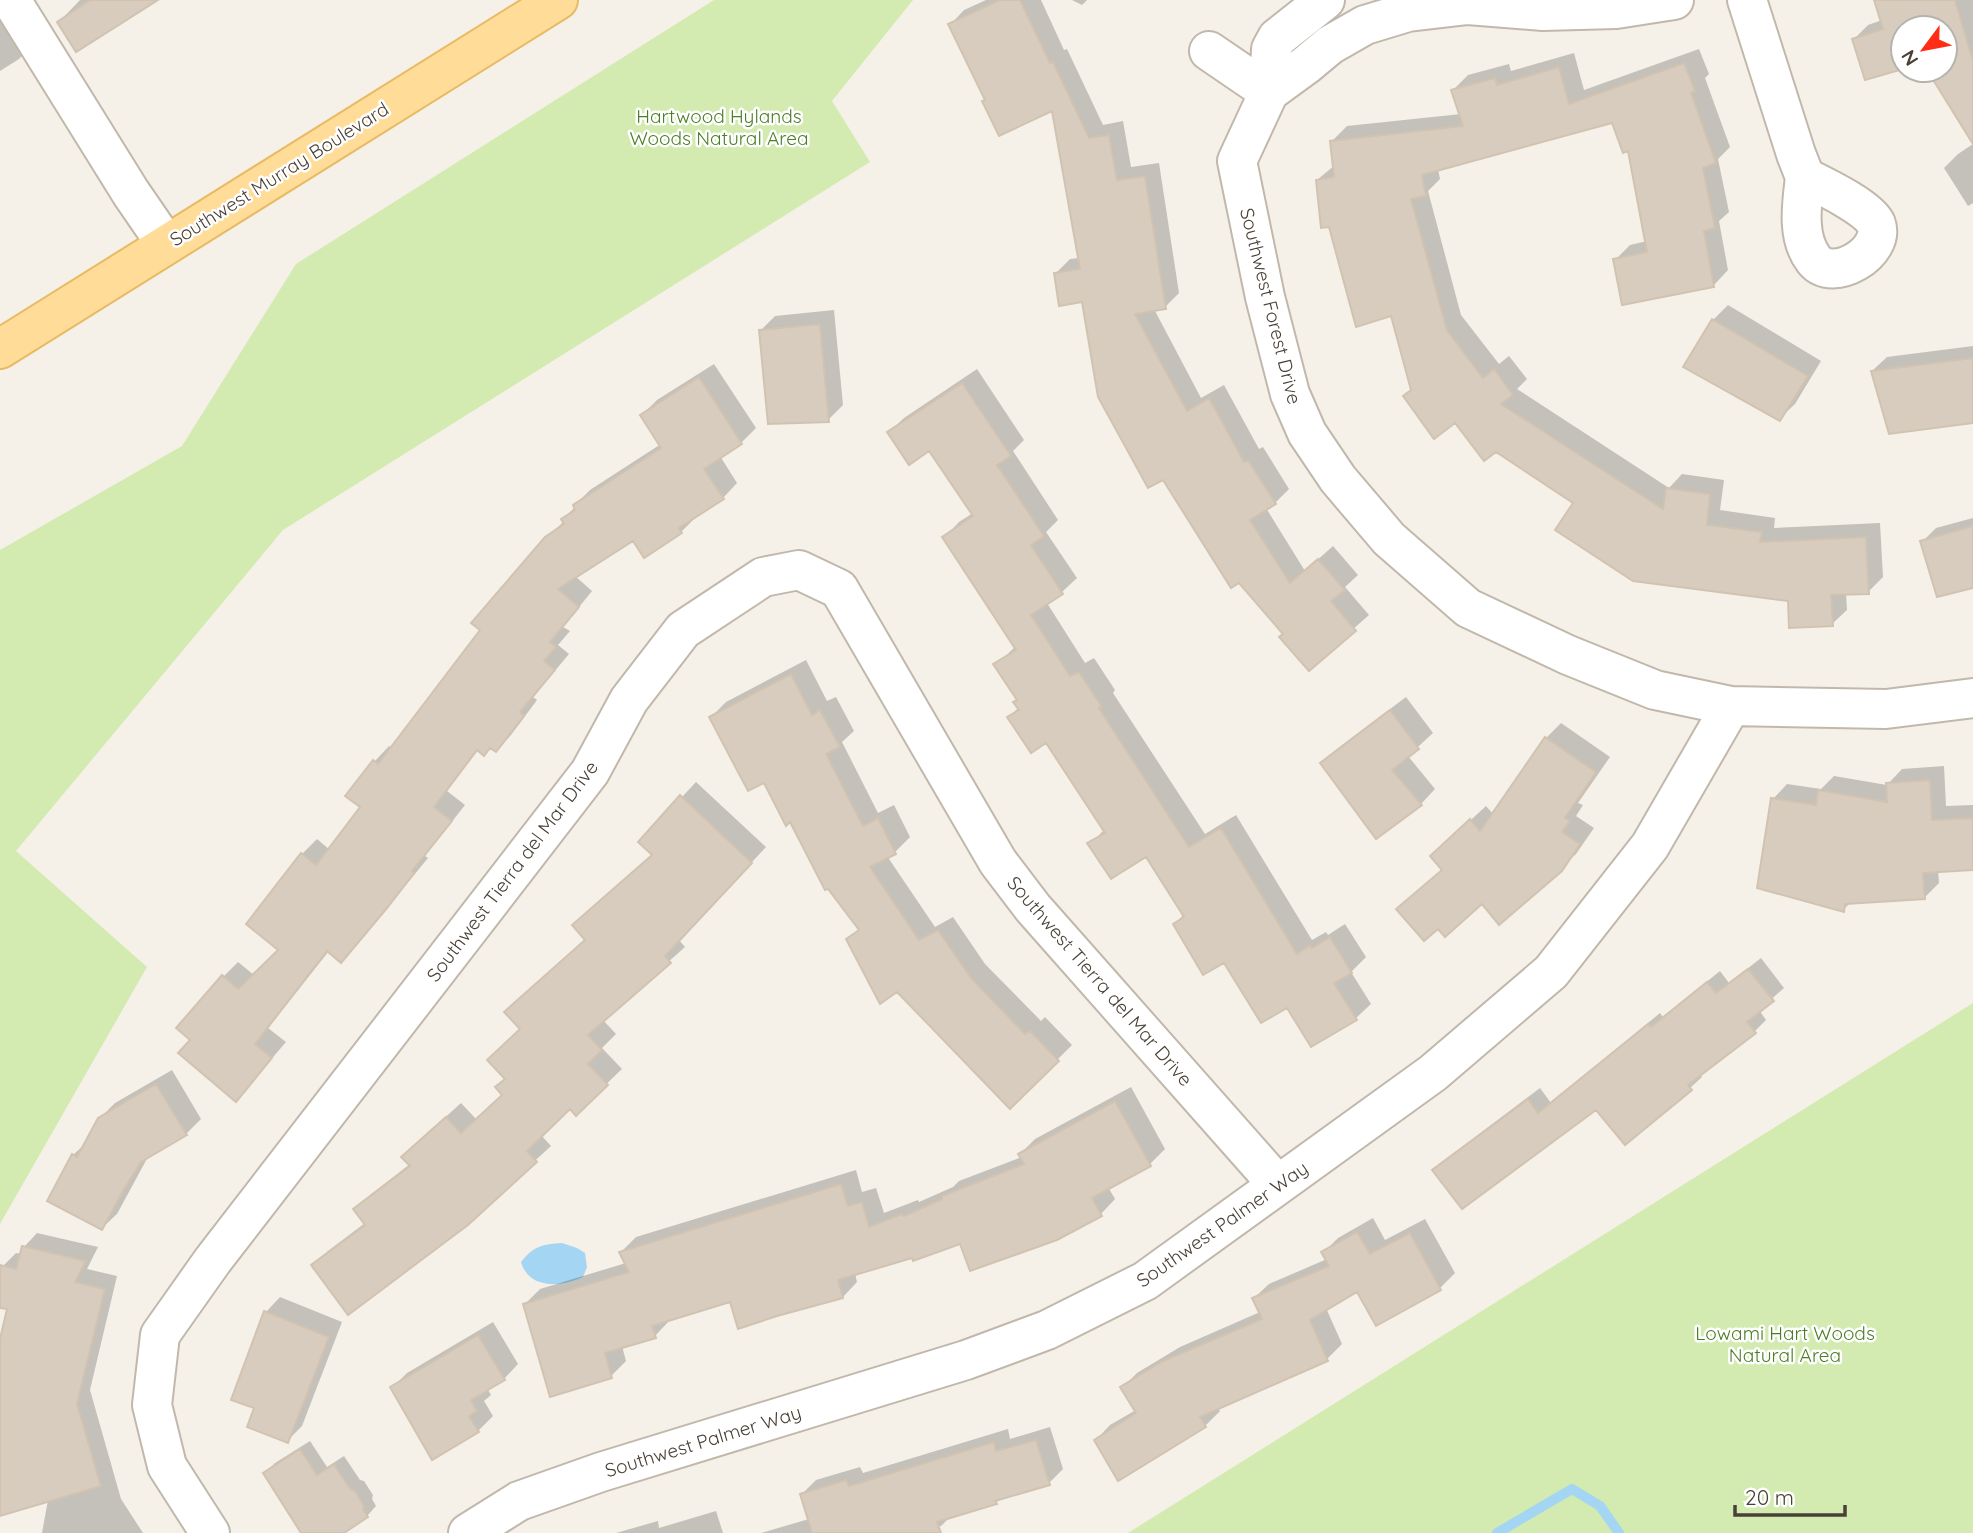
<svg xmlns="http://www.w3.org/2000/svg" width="1973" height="1533" viewBox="0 0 1973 1533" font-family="Quicksand,sans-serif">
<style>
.green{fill:#d3eab0}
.water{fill:#a4d6f3}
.shadow{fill:#0003}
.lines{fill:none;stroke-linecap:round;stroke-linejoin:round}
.stream{stroke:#a4d6f3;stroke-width:10}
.building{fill:#d7ccbe;stroke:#d2c3b1;stroke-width:2}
.minor-casing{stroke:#c1b8ab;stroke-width:42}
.major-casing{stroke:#e8ba63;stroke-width:42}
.minor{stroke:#fff;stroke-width:38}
.major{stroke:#ffdc98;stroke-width:38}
.labels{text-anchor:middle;stroke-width:5;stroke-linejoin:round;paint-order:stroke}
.park-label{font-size:19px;fill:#4c7d27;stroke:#fff}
.street-label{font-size:19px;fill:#494137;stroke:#fff}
</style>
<rect width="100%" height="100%" fill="#f5f1e9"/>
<path class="green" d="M 714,0 L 913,0 L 832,101 L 870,162 L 283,530 L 16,851 L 147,967 L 0,1224 L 0,550 L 182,446 L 296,264 Z
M 1973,1003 L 1973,1533 L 1128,1533 Z"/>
<path class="water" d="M 562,1243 L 577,1248 L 585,1253 L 587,1267 L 583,1277 C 562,1287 529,1290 521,1262 C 533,1246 543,1244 562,1243 Z"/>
<path class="shadow" d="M 80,0 L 153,0 L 59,22 Z
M 986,0 L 1041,0 L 1064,50 L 1067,49 L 1103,125 L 1123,121 L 1131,167 L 1159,163 L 1179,293 L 1165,307 L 1154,309 L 1201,398 L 1224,385 L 1259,449 L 1263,447 L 1289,489 L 1275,503 L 1266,508 L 1305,571 L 1333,546 L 1358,575 L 1345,587 L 1369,615 L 1309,668 L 1164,477 L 1084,300 L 1055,274 L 1070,259 L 1080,258 L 1054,109 L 987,99 L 950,25 L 964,10 Z
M 1072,0 L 1087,0 L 1082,5 Z
M 1876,0 L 1973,0 L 1973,141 L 1929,70 L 1945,70 L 1945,28 L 1903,28 L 1903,67 L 1854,39 L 1868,25 L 1882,20 Z
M 0,16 L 46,31 L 19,59 L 0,71 Z
M 1699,49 L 1709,74 L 1705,78 L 1730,147 L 1718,159 L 1729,212 L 1719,221 L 1728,270 L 1714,285 L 1615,260 L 1630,245 L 1647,241 L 1630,149 L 1613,121 L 1438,169 L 1440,179 L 1428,191 L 1461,315 L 1499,364 L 1509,356 L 1527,379 L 1517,389 L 1669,488 L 1682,474 L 1724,480 L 1720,510 L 1775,518 L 1774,528 L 1880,523 L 1883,577 L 1868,592 L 1846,593 L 1847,610 L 1832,624 L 1789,600 L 1575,502 L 1413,389 L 1392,314 L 1317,180 L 1335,165 L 1332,141 L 1347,126 L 1461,114 L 1453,90 L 1468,75 L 1509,64 L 1511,71 L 1574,53 L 1584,90 Z
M 1973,144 L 1973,203 L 1968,206 L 1944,168 L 1958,154 Z
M 1728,305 L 1821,361 L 1795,404 L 1780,418 L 1686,366 L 1713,320 Z
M 834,310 L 843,405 L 828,420 L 760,331 L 775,316 Z
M 1973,346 L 1973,421 L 1872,371 L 1887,357 Z
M 714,364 L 756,428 L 741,443 L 720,456 L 737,483 L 723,498 L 695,516 L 696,517 L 681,532 L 634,538 L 575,576 L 592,591 L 563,627 L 570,631 L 558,645 L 569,654 L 533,697 L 537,700 L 511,735 L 496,750 L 490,746 L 479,749 L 447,791 L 465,805 L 425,856 L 428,858 L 356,946 L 341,960 L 329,951 L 268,1028 L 286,1042 L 250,1084 L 192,1040 L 223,977 L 238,962 L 254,975 L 280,949 L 302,854 L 317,839 L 330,850 L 362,807 L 348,796 L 375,761 L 389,746 L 392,748 L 482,630 L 547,538 L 564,521 L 563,519 L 575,507 L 575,505 L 590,490 L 661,444 L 642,415 L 657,400 Z
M 977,369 L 1024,440 L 1013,451 L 1058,520 L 1046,532 L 1077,578 L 1062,592 L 1047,603 L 1085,663 L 1094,658 L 1115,690 L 1113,693 L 1205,834 L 1236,815 L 1312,940 L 1326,932 L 1328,935 L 1345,924 L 1366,957 L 1351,972 L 1371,1004 L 1356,1018 L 1288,1005 L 1175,924 L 1184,914 L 1147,854 L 1090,844 L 1105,829 L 1047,740 L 1009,717 L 1019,707 L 1018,700 L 996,665 L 1016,646 L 945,537 L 959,522 L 973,513 L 929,449 L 889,432 L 904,418 Z
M 1973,518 L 1973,586 L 1922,542 L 1936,528 Z
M 806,660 L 827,701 L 836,697 L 854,731 L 842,742 L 878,813 L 894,805 L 910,837 L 895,852 L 887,856 L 935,927 L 953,917 L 985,964 L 1041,1021 L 1045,1017 L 1072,1045 L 1010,1107 L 848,940 L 860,928 L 765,780 L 711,717 L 726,702 Z
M 1406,697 L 1433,733 L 1408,756 L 1435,789 L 1421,804 L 1322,764 L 1337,749 Z
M 1561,723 L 1610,757 L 1578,803 L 1583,805 L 1576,816 L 1594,828 L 1576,854 L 1560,869 L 1482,902 L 1438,926 L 1398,910 L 1443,869 L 1447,842 L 1486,806 L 1494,815 L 1546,738 Z
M 1944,766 L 1946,806 L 1973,805 L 1973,869 L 1938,870 L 1939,883 L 1924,898 L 1852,901 L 1843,910 L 1773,799 L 1787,784 L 1821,789 L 1834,776 L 1887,785 L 1902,769 Z
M 696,782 L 766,847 L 679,940 L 685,947 L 603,1020 L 616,1034 L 602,1048 L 622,1069 L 576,1113 L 570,1107 L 541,1135 L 551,1146 L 467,1223 L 313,1266 L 328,1251 L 365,1223 L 356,1209 L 370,1195 L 410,1164 L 418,1142 L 461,1103 L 477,1120 L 504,1095 L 506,1078 L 522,1028 L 587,939 L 589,910 L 653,854 L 682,797 Z
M 1761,958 L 1784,988 L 1759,1010 L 1766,1020 L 1755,1031 L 1700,1074 L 1702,1077 L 1690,1088 L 1597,1108 L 1435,1170 L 1446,1159 L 1540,1088 L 1551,1103 L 1660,1013 L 1663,1017 L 1720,971 L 1729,983 Z
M 172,1070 L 201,1119 L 186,1134 L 149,1155 L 117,1214 L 102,1228 L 73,1155 L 87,1142 L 99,1119 L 115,1103 Z
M 1131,1087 L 1165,1149 L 1150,1164 L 1108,1187 L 1115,1199 L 1101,1214 L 961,1241 L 855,1273 L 857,1282 L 843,1297 L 731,1300 L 669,1319 L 669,1321 L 655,1336 L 622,1346 L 626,1361 L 611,1376 L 525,1304 L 540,1289 L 626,1263 L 621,1252 L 636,1237 L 856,1170 L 862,1192 L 876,1188 L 884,1213 L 918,1200 L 919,1202 L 953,1187 L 959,1181 L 1022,1157 L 1020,1154 L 1035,1139 Z
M 1373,1218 L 1385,1240 L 1425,1219 L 1455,1273 L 1440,1288 L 1358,1290 L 1326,1308 L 1342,1344 L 1327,1359 L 1217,1407 L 1220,1411 L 1205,1426 L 1096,1440 L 1110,1425 L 1136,1410 L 1122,1388 L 1137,1373 L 1180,1347 L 1260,1312 L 1254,1298 L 1269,1284 L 1327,1259 L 1323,1253 L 1338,1238 Z
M 37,1233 L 98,1247 L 87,1269 L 117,1276 L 90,1390 L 121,1499 L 143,1533 L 42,1533 L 48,1500 L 0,1514 L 0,1347 L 9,1308 L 0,1306 L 0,1278 L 3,1266 L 16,1253 L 22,1254 L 24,1247 Z
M 280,1297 L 342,1322 L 302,1426 L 287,1441 L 257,1407 L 266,1312 Z
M 493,1322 L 518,1364 L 504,1379 L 487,1388 L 491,1395 L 484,1401 L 493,1416 L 478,1431 L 392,1388 L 407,1373 Z
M 1050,1427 L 1063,1469 L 1049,1483 L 1001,1497 L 996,1503 L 951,1516 L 941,1526 L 918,1533 L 761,1533 L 809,1519 L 802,1494 L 816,1480 L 860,1467 L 863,1473 L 1008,1429 L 1010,1439 Z
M 310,1441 L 327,1467 L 344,1456 L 360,1480 L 364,1481 L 373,1495 L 372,1499 L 376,1506 L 367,1516 L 341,1533 L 303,1533 L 265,1473 L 275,1463 Z
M 716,1511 L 723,1533 L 616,1533 L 658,1521 L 659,1528 Z"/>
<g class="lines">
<path class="stream" d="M 1497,1533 L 1572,1489 L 1600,1506 L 1619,1533"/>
</g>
<path class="building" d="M 90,0 L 158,0 L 76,52 L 57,22 Z
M 1000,0 L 1020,0 L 1050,63 L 1053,62 L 1089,138 L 1109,135 L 1117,180 L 1145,176 L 1166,309 L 1135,314 L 1187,411 L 1209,398 L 1244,462 L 1248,460 L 1276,504 L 1250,520 L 1290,583 L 1318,559 L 1345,590 L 1331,601 L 1356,631 L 1309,671 L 1279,637 L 1283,634 L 1239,583 L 1231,588 L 1163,480 L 1148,488 L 1098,397 L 1082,302 L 1059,306 L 1054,273 L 1080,269 L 1052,111 L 999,136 L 982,101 L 985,100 L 948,24 Z
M 1874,0 L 1955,0 L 1973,61 L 1973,144 L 1927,70 L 1945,70 L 1945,28 L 1903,28 L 1903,69 L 1865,80 L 1852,39 L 1883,29 Z
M 1684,63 L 1695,91 L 1691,93 L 1716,163 L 1703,168 L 1715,228 L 1704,231 L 1714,287 L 1622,305 L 1613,259 L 1647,252 L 1628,151 L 1623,153 L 1612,123 L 1422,175 L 1426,196 L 1411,199 L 1447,330 L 1483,378 L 1494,369 L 1513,395 L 1501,404 L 1663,509 L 1666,488 L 1710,494 L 1707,525 L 1762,532 L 1760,542 L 1866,537 L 1869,594 L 1831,595 L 1833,626 L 1789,628 L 1788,601 L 1633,581 L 1555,530 L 1573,503 L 1496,452 L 1484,461 L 1455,423 L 1434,439 L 1403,396 L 1411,390 L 1391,316 L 1356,327 L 1329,227 L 1321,228 L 1316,180 L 1334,177 L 1330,141 L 1463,126 L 1451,90 L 1495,78 L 1497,85 L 1559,67 L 1569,104 Z
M 1712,319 L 1808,376 L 1780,421 L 1683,367 Z
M 820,324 L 829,422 L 768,424 L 759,330 Z
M 1973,358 L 1973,423 L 1889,434 L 1871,371 Z
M 699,377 L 742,444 L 704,469 L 724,499 L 679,528 L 682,533 L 644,558 L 633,541 L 558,589 L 579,607 L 550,642 L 556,647 L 544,661 L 555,670 L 520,712 L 524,716 L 496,752 L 490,748 L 484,756 L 477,750 L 434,807 L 452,821 L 412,871 L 414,873 L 387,908 L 341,963 L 327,951 L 255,1044 L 272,1058 L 236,1102 L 178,1053 L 190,1040 L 176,1028 L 222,975 L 238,989 L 278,950 L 246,924 L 301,853 L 316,865 L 360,807 L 345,796 L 373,760 L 378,764 L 480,630 L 471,623 L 545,537 L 564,524 L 561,519 L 575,510 L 573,505 L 661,448 L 640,415 Z
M 962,383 L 1011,456 L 997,465 L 1044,536 L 1031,545 L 1063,594 L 1031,615 L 1070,676 L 1079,672 L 1102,707 L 1099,708 L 1189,847 L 1221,828 L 1297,954 L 1310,945 L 1312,948 L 1330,937 L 1352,973 L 1334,983 L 1357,1020 L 1311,1047 L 1287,1008 L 1261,1023 L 1224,963 L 1203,975 L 1173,924 L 1184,917 L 1146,857 L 1111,879 L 1087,843 L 1105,833 L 1046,743 L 1031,753 L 1007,717 L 1019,710 L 1013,702 L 1017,700 L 993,664 L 1016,650 L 942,537 L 973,516 L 929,451 L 909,465 L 887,432 Z
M 1973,526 L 1973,588 L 1937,597 L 1920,541 Z
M 791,674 L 812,715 L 820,710 L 840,747 L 826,754 L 863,826 L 878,818 L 896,854 L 870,867 L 919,940 L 938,930 L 971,978 L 1025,1034 L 1030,1031 L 1059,1061 L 1010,1109 L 897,992 L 880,1004 L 846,939 L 859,930 L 828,889 L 825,890 L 790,822 L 786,826 L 764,783 L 748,791 L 709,717 Z
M 1390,710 L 1419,749 L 1392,770 L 1422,805 L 1376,839 L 1320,763 Z
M 1545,737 L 1596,772 L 1565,818 L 1570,821 L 1562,832 L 1580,844 L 1562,871 L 1499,925 L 1482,904 L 1445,937 L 1438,929 L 1424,941 L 1396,909 L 1442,870 L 1430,856 L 1470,819 L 1480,831 Z
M 1930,780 L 1932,820 L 1973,818 L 1973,870 L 1923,873 L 1925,899 L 1845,904 L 1844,912 L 1757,888 L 1771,798 L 1816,805 L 1818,790 L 1887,802 L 1886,783 Z
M 680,795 L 752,863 L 665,956 L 671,963 L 588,1035 L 602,1050 L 588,1064 L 608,1085 L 576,1116 L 570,1109 L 527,1151 L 537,1162 L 468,1225 L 348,1315 L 311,1265 L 365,1225 L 353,1209 L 410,1166 L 401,1157 L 446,1117 L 461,1133 L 502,1095 L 495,1087 L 505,1079 L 487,1060 L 520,1029 L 504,1012 L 585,940 L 572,925 L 652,855 L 638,842 Z
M 1748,969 L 1774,1001 L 1747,1022 L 1756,1033 L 1688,1085 L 1692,1090 L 1625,1145 L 1596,1110 L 1462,1209 L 1432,1170 L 1528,1099 L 1538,1113 L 1648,1024 L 1651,1027 L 1707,982 L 1716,993 Z
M 156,1084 L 187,1135 L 141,1162 L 123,1191 L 102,1230 L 47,1201 L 72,1154 L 77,1157 L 98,1118 Z
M 1115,1101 L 1151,1166 L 1092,1198 L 1102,1216 L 1057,1240 L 970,1271 L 960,1244 L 913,1261 L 912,1258 L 838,1280 L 843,1298 L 777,1316 L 738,1329 L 730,1302 L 652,1326 L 656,1338 L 605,1353 L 612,1378 L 550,1397 L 523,1304 L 629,1272 L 619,1252 L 841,1184 L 848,1206 L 862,1202 L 869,1227 L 902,1214 L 904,1216 L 942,1199 L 942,1196 L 1024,1164 L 1018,1154 Z
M 1357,1232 L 1370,1254 L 1410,1233 L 1441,1290 L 1376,1326 L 1357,1292 L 1310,1320 L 1328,1361 L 1200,1417 L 1206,1427 L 1118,1481 L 1094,1440 L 1136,1413 L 1120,1387 L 1163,1361 L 1262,1319 L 1252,1298 L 1329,1266 L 1321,1252 Z
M 22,1246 L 86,1261 L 75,1282 L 105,1289 L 77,1404 L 101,1486 L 0,1516 L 0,1339 L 7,1309 L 0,1308 L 0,1265 L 16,1269 Z
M 264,1311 L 329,1337 L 288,1443 L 247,1427 L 254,1408 L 231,1400 Z
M 478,1335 L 505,1380 L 471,1400 L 477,1411 L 469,1416 L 479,1432 L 432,1460 L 390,1387 Z
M 1036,1440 L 1050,1485 L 995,1501 L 997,1504 L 937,1522 L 941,1533 L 812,1533 L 800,1494 L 846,1480 L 849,1486 L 994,1442 L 996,1451 Z
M 300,1449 L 317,1475 L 334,1464 L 350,1489 L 355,1491 L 364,1506 L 363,1509 L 368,1517 L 344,1533 L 301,1533 L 263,1473 Z"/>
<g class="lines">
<defs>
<path id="minor" d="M 11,0 L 131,193 L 166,244
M 1325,0 L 1277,38 L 1271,49 L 1269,92 L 1237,161 L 1265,297 L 1290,394 L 1307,433 L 1338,479 L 1389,539 L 1468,608 L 1568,655 L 1655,690 L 1731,706 L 1886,709 L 1973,698
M 1747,0 L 1796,154 L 1805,177
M 1209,51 L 1269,92
M 1269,92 L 1306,65 L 1330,45 L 1365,25 L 1408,12 L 1468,5 L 1543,11 L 1616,9 L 1674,0
M 1805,177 C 1821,185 1870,208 1876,224 C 1886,252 1833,284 1814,260 C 1796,237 1802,203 1805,177 Z
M 210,1533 L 167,1466 L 152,1405 L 160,1335 L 213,1260 L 590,772 L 629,700 L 683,630 L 763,577 L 799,570 L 839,589 L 998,862 L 1033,908 L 1278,1185
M 468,1533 L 519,1501 L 601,1472 L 966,1360 L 1047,1330 L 1145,1281 L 1433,1073 L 1551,972 L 1650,846 L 1731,706"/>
<path id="major" d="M 0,349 L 558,0"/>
</defs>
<use href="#minor" class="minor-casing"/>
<use href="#major" class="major-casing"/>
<use href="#minor" class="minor"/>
<use href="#major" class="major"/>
</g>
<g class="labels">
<g class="park-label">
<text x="719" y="123">Hartwood Hylands<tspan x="719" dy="22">Woods Natural Area</tspan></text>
<text x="1785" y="1340">Lowami Hart Woods<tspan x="1785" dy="22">Natural Area</tspan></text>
</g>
<g class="street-label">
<text transform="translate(279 174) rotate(-32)" y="7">Southwest Murray Boulevard</text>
<text transform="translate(1271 306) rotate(76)" y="7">Southwest Forest Drive</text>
<text transform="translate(512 871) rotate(-53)" y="7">Southwest Tierra del Mar Drive</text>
<text transform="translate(1100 981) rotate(49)" y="7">Southwest Tierra del Mar Drive</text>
<text transform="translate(1222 1224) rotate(-35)" y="7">Southwest Palmer Way</text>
<text transform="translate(703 1441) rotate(-17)" y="7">Southwest Palmer Way</text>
</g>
</g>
<g transform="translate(1924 49) rotate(238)"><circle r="33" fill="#ffffff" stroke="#b6b3af" stroke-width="2"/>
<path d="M0-5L12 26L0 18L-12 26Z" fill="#ff2d16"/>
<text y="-10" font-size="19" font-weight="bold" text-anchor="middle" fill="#494137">N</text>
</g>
<path d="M1735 1505v10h110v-10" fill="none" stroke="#494137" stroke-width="3.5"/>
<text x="1745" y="1505" font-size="21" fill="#494137" stroke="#ffffff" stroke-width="5" paint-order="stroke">20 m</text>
</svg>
